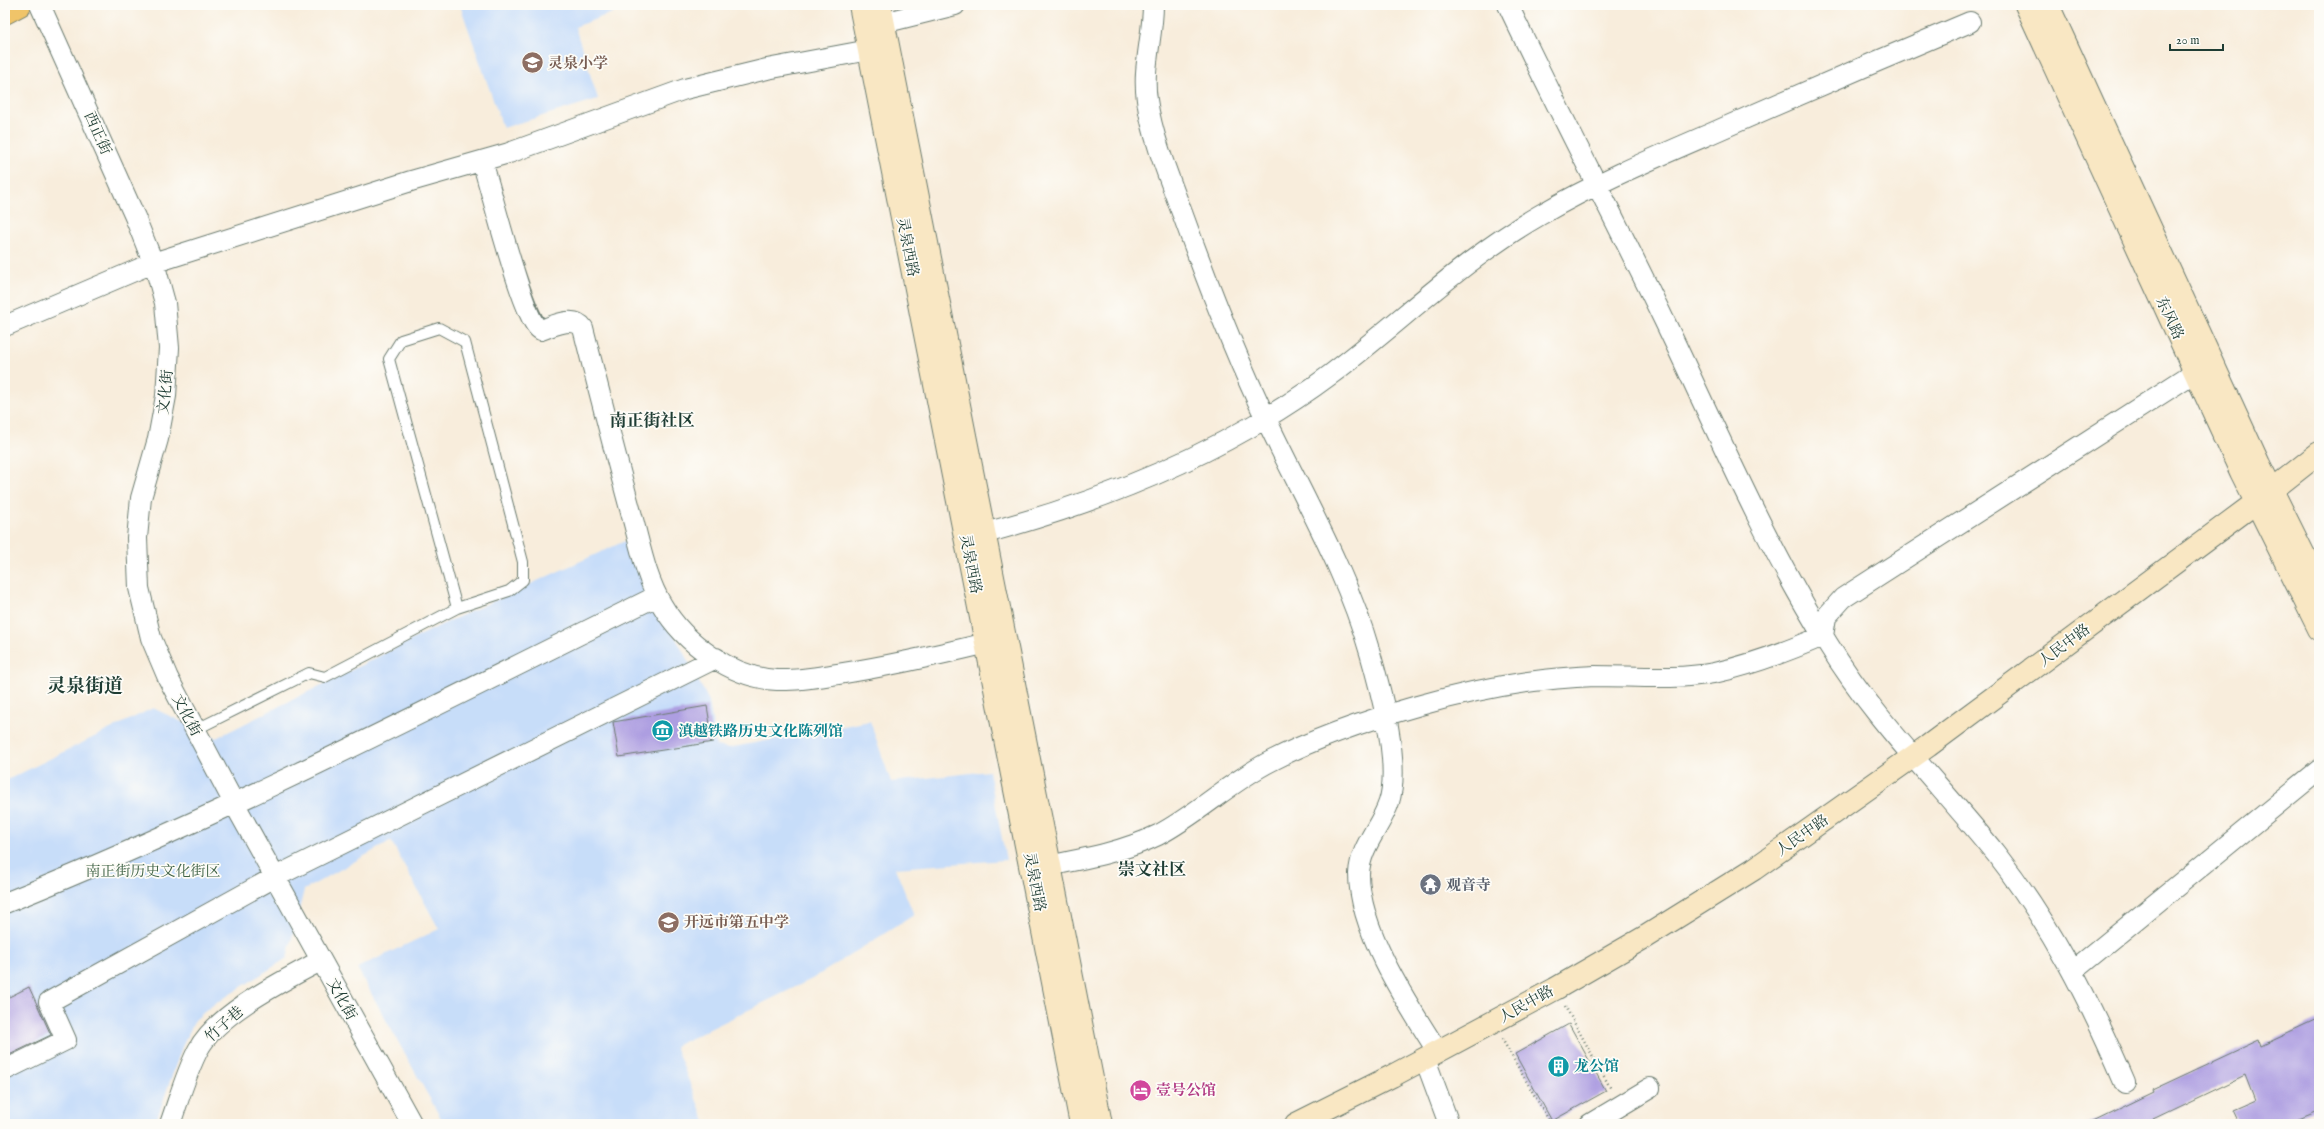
<svg xmlns="http://www.w3.org/2000/svg" width="2324" height="1129" viewBox="0 0 2324 1129" font-family="'IM FELL English','Noto Serif SC',serif">
<style>
.built{fill:#c7ddf9}
.building{fill:#ad9ee1}
.lines{fill:none;stroke-linecap:round;stroke-linejoin:round}
.lane-casing{stroke:#6b7b6f;stroke-width:12}
.street-casing{stroke:#6b7b6f;stroke-width:22}
.secondary-casing{stroke:#6b7b6f;stroke-width:24}
.primary-casing{stroke:#6b7b6f;stroke-width:24}
.path{stroke:#6b7b6f;stroke-width:2.5;stroke-dasharray:1 3;stroke-linecap:butt}
.lane{stroke:#fff;stroke-width:10}
.street{stroke:#fff;stroke-width:20}
.secondary{stroke:#f9e7c3;stroke-width:22}
.primary{stroke:#f0c469;stroke-width:22}
.labels{text-anchor:middle;stroke-width:3.5;stroke-linejoin:round;paint-order:stroke}
.education-label{font-size:15px;font-weight:bold;fill:#785e54;stroke:#fdfcf7;text-anchor:start}
.street-label{font-size:15px;fill:#1f3d34;stroke:#fdfcf7}
.culture-label{font-size:15px;font-weight:bold;fill:#0d838f;stroke:#fdfcf7;text-anchor:start}
.park-label{font-size:15px;fill:#416448;stroke:#fdfcf7}
.worship-label{font-size:15px;font-weight:bold;fill:#5b616d;stroke:#fdfcf7;text-anchor:start}
.hotel-label{font-size:15px;font-weight:bold;fill:#b23c85;stroke:#fdfcf7;text-anchor:start}
.quarter-label{font-size:17px;font-weight:bold;fill:#1f3d34;stroke:#fdfcf7}
.district-label{font-size:19px;font-weight:bold;fill:#1f3d34;stroke:#fdfcf7}
</style>
<rect width="100%" height="100%" fill="#fdfcf7"/>
<filter id="ink" filterUnits="userSpaceOnUse"><feTurbulence type="fractalNoise" baseFrequency=".025" numOctaves="2"/><feDisplacementMap in="SourceGraphic" scale="8" xChannelSelector="R" yChannelSelector="G"/><feConvolveMatrix kernelMatrix="1 2 1 2 8 2 1 2 1" color-interpolation-filters="sRGB"/></filter>
<filter id="wash" filterUnits="userSpaceOnUse"><feTurbulence type="fractalNoise" baseFrequency=".012" numOctaves="4" result="noise"/><feDisplacementMap in="SourceGraphic" scale="16" xChannelSelector="R" yChannelSelector="G"/><feGaussianBlur stdDeviation="0.9" result="paint"/><feColorMatrix in="noise" values="0 0 0 0 0 0 0 0 0 0 0 0 0 0 0 0 0 1.4 0 .05"/><feComposite in="paint" operator="in"/></filter>
<g filter="url(#wash)">
<rect width="100%" height="100%" fill="#f8eddc"/>
<path class="built" d="M 460,5 L 633,5 L 575,27 L 598,99 L 503,128 Z
M 625,541 L 709,701 L 716,746 L 728,748 L 870,721 L 891,782 L 989,771 L 1006,860 L 895,868 L 914,915 L 812,979 L 675,1046 L 706,1124 L 444,1124 L 357,968 L 439,929 L 391,841 L 304,890 L 287,958 L 210,1007 L 195,1020 L 182,1047 L 155,1124 L 5,1124 L 5,781 L 153,708 L 216,738 L 443,624 Z"/>
<g id="blocks">
<path class="building" d="M 707,706 L 713,742 L 619,757 L 613,722 Z
M 29,987 L 51,1035 L 5,1057 L 5,999 Z
M 2319,1019 L 2319,1109 L 2282,1124 L 2238,1124 L 2232,1111 L 2255,1101 L 2245,1075 L 2153,1119 L 2156,1124 L 2087,1124 L 2153,1092 L 2152,1090 L 2259,1040 L 2261,1046 Z
M 1569,1024 L 1606,1091 L 1552,1121 L 1515,1054 Z"/>
</g>
</g>
<g filter="url(#ink)">
<use href="#blocks" fill-opacity="0" stroke="#6b7b6f" stroke-width="1"/>
<g class="lines">
<defs>
<path id="lane" d="M 195,730 L 309,673 L 325,677 L 457,608 L 389,359 L 401,340 L 439,328 L 465,342 L 523,562 L 523,580 L 509,591 L 457,608"/>
<path id="street" d="M 40,5 L 135,217 L 156,270 L 165,303 L 169,348 L 166,396 L 158,439 L 141,498 L 137,538 L 139,588 L 151,638 L 168,678 L 234,803 L 412,1124
M 1153,5 C 1153,37 1142,68 1147,100 C 1152,137 1171,183 1184,218 C 1209,287 1235,355 1267,421 C 1303,497 1347,572 1370,653 C 1381,691 1401,764 1389,802 C 1381,827 1360,846 1359,874 C 1359,931 1408,1005 1438,1052
M 1508,5 C 1558,111 1613,214 1664,320 C 1716,428 1764,542 1828,644 C 1875,721 1940,784 1996,854 C 2051,924 2090,1001 2125,1083
M 883,23 L 955,5
M 482,161 C 490,185 524,324 541,330 C 553,326 574,315 583,328 C 599,391 615,454 632,516 C 640,545 646,579 662,605 C 684,643 732,678 777,680 C 797,681 818,677 838,674 C 888,666 938,655 987,643
M 5,326 L 153,263 L 411,181 L 509,153 L 685,89 L 767,69 L 869,50
M 985,533 C 1108,500 1228,451 1330,375 C 1401,322 1463,259 1540,215 C 1595,183 1654,158 1712,133 C 1798,95 1884,58 1970,22
M 1052,865 C 1088,858 1125,851 1158,835 C 1198,814 1231,781 1271,761 C 1317,737 1368,720 1417,706 C 1476,689 1534,678 1595,676 C 1634,676 1676,680 1714,673 C 1752,665 1788,651 1823,636 L 1826,617 L 1843,598 L 2195,372
M 5,903 C 228,814 442,702 657,596
M 2073,971 L 2319,770
M 1425,1059 L 1449,1124
M 5,1070 L 66,1040 L 49,1002 L 275,877 L 716,658
M 170,1124 C 179,1099 186,1073 198,1050 C 217,1013 285,980 320,961
M 1590,1124 L 1650,1088"/>
<path id="secondary" d="M 860,5 L 1081,1124
M 880,5 L 1101,1124
M 2026,5 L 2241,472 L 2319,629
M 2048,5 L 2259,464 L 2319,585
M 1296,1124 L 1392,1076 L 1555,989 L 1645,937 L 1754,869 L 1928,746 L 2262,498 L 2319,453"/>
<path id="primary" d="M 5,13 L 20,5"/>
</defs>
<use href="#lane" class="lane-casing"/>
<use href="#street" class="street-casing"/>
<use href="#secondary" class="secondary-casing"/>
<use href="#primary" class="primary-casing"/>
<path class="path" d="M 1565,1006 L 1611,1089
M 1502,1039 L 1551,1124"/>
<use href="#lane" class="lane"/>
<use href="#street" class="street"/>
<use href="#secondary" class="secondary"/>
<use href="#primary" class="primary"/>
</g>
</g>
<defs>
<symbol id="school-disc" viewBox="-11 -11 22 22"><circle r="9.5" fill="#8d6e63" stroke="#fdfcf7"/><path d="M0-5L7-2L0 1L-7-2ZM-4 1L0 2.5L4 1V4Q0 6-4 4Z" fill="#fff"/></symbol>
<symbol id="museum-disc" viewBox="-11 -11 22 22"><circle r="9.5" fill="#0f9aa8" stroke="#fdfcf7"/><path d="M0-6L6-3V-2H-6V-3ZM-5-1h2V3h-2ZM-1-1h2V3h-2ZM3-1h2V3H3ZM-6 4H6V6H-6Z" fill="#fff"/></symbol>
<symbol id="temple-disc" viewBox="-11 -11 22 22"><circle r="9.5" fill="#6b7280" stroke="#fdfcf7"/><path d="M0-6L5-2H3V0L6.5 2.5H4V6H1.5V3h-3V6H-4V2.5H-6.5L-3 0V-2H-5Z" fill="#fff"/></symbol>
<symbol id="building-disc" viewBox="-11 -11 22 22"><circle r="9.5" fill="#0f9aa8" stroke="#fdfcf7"/><path d="M-4-6H4V6H1V3H-1V6H-4ZM-2.5-4.3h1.7v1.8h-1.7ZM.8-4.3h1.7v1.8H.8ZM-2.5-1h1.7V.8h-1.7ZM.8-1h1.7V.8H.8Z" fill="#fff"/></symbol>
<symbol id="hotel-disc" viewBox="-11 -11 22 22"><circle r="9.5" fill="#d1479c" stroke="#fdfcf7"/><path d="M-6-4.5h1.5V1H6V5H4.5V3h-9V5H-6ZM-4 0a1.8 1.8 0 1 1 3.6 0ZM.5 0V-2.5h3Q6-2.5 6 0Z" fill="#fff"/></symbol>
</defs>
<g fill-rule="evenodd">
<use href="#school-disc" x="520" y="50" width="25" height="25"/>
<use href="#museum-disc" x="650" y="718" width="25" height="25"/>
<use href="#temple-disc" x="1418" y="872" width="25" height="25"/>
<use href="#school-disc" x="656" y="910" width="25" height="25"/>
<use href="#building-disc" x="1546" y="1054" width="25" height="25"/>
<use href="#hotel-disc" x="1128" y="1078" width="25" height="25"/>
</g>
<g class="labels">
<g class="education-label">
<text x="548" y="68">灵泉小学</text>
<text x="684" y="927">开远市第五中学</text>
</g>
<g class="street-label">
<text transform="translate(98 133) rotate(66)" y="5">西正街</text>
<text transform="translate(908 247) rotate(79)" y="5">灵泉西路</text>
<text transform="translate(2170 318) rotate(65)" y="5">东风路</text>
<text transform="translate(165 392) rotate(-84)" y="5">文化街</text>
<text transform="translate(971 564) rotate(79)" y="5">灵泉西路</text>
<text transform="translate(2064 645) rotate(-37)" y="5">人民中路</text>
<text transform="translate(187 715) rotate(62)" y="5">文化街</text>
<text transform="translate(1802 835) rotate(-35)" y="5">人民中路</text>
<text transform="translate(1035 882) rotate(79)" y="5">灵泉西路</text>
<text transform="translate(342 999) rotate(61)" y="5">文化街</text>
<text transform="translate(1526 1004) rotate(-29)" y="5">人民中路</text>
<text transform="translate(224 1024) rotate(-42)" y="5">竹子巷</text>
</g>
<g class="culture-label">
<text x="678" y="736">滇越铁路历史文化陈列馆</text>
<text x="1574" y="1071">龙公馆</text>
</g>
<g class="park-label">
<text x="153" y="876">南正街历史文化街区</text>
</g>
<g class="worship-label">
<text x="1446" y="890">观音寺</text>
</g>
<g class="hotel-label">
<text x="1156" y="1095">壹号公馆</text>
</g>
<g class="quarter-label">
<text x="652" y="426">南正街社区</text>
<text x="1152" y="875">崇文社区</text>
</g>
<g class="district-label">
<text x="85" y="692">灵泉街道</text>
</g>
</g>
<rect width="2324" height="1129" fill="none" stroke="#fdfcf7" stroke-width="20"/>
<path d="M2170 44v6h53v-6" fill="none" stroke="#1f3d34" stroke-width="2"/>
<text x="2176" y="44" font-size="12" fill="#1f3d34" stroke="#fdfcf7" stroke-width="3" paint-order="stroke">20 m</text>
</svg>
